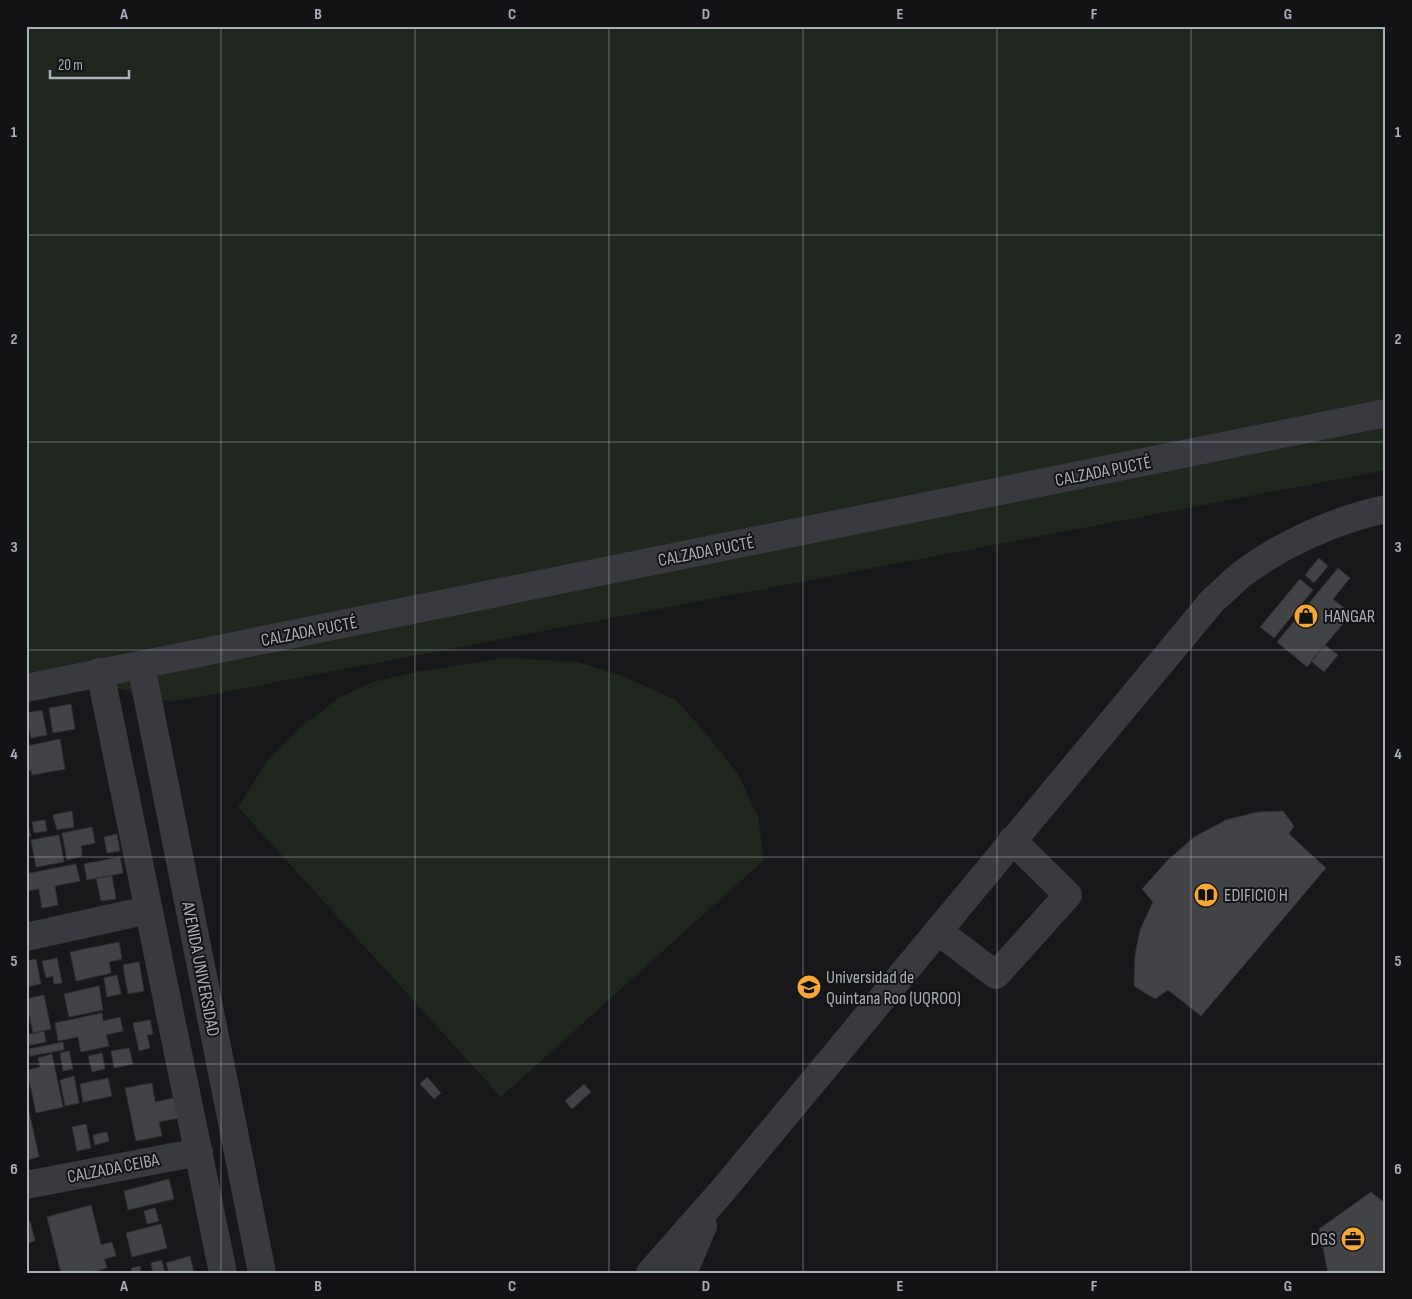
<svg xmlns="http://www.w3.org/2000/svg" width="1412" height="1299" viewBox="0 0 1412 1299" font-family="'Sofia Sans Condensed',sans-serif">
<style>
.green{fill:#1e261e}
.building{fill:#424347;stroke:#323236}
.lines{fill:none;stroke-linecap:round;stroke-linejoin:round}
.minor{stroke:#393a40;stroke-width:28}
.grid{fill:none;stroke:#aab0ba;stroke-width:1;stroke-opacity:0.55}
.labels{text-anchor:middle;stroke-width:4;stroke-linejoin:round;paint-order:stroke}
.street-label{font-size:18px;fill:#aab0ba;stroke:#131315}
.poi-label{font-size:18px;fill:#aab0ba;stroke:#131315;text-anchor:start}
.neatline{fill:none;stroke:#aab0ba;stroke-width:2}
.grid-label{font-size:16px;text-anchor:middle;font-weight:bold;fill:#aab0ba}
</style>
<rect width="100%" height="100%" fill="#18181a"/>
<path class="green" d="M 26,26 L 1386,26 L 1386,470 L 172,702 L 46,670 L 26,673 Z
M 506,658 L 578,662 L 623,676 L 676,700 L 708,736 L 738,774 L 758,817 L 764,860 L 501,1097 L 238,807 L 268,760 L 301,727 L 340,697 L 373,682 L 415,672 Z"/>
<path class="building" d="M 1319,558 L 1328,566 L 1314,583 L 1305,575 Z
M 1338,568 L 1350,578 L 1333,599 L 1351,614 L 1307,667 L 1277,642 Z
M 1300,579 L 1313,590 L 1274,638 L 1260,627 Z
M 1325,645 L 1338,655 L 1324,672 L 1311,661 Z
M 71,704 L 75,729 L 53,733 L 49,708 Z
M 42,710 L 47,735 L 31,738 L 26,713 Z
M 60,739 L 65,769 L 32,775 L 31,770 L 26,771 L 27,746 Z
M 72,811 L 74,827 L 57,830 L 53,815 Z
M 1283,811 L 1294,826 L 1289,834 L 1326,868 L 1201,1016 L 1168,990 L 1155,999 L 1134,986 L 1135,955 L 1140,930 L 1153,902 L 1142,889 L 1167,861 L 1194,837 L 1226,820 L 1258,812 Z
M 26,819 L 31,836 L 26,837 Z
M 45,820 L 47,831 L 34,833 L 32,822 Z
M 92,827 L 95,843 L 81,846 L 82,856 L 67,860 L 62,833 Z
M 117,834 L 120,851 L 107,853 L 104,837 Z
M 59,835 L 64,862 L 36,867 L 31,840 Z
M 120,857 L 123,873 L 87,880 L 84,864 Z
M 76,864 L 80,881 L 55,886 L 58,905 L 42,908 L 39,889 L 27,891 L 26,874 Z
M 112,876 L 116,899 L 101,901 L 96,878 Z
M 119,942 L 122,959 L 109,962 L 111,973 L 76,981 L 70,952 Z
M 57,958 L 62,983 L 54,984 L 53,976 L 46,978 L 42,961 Z
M 36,959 L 41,984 L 26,987 L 26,961 Z
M 139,962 L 144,991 L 128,994 L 123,965 Z
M 117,975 L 121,994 L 107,997 L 104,978 Z
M 99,986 L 103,1010 L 69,1017 L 64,994 Z
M 44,995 L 51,1029 L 33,1033 L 26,999 Z
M 102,1013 L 103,1021 L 120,1017 L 123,1031 L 106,1035 L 109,1046 L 81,1052 L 78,1037 L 58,1041 L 55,1023 Z
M 150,1020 L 153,1034 L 147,1035 L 150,1048 L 139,1051 L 133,1023 Z
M 44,1031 L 46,1042 L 26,1046 L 26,1035 Z
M 63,1042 L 64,1050 L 30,1056 L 29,1049 Z
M 129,1048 L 133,1064 L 114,1068 L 111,1051 Z
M 69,1051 L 73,1069 L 63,1071 L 60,1053 Z
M 102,1053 L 105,1069 L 92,1072 L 88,1056 Z
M 52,1054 L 63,1107 L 36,1113 L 27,1070 L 40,1067 L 38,1058 Z
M 74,1076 L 79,1103 L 65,1106 L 60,1080 Z
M 427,1077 L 441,1093 L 434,1099 L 420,1084 Z
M 108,1078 L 112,1096 L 83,1102 L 80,1084 Z
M 152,1083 L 155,1102 L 174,1098 L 179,1118 L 159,1122 L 162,1136 L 136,1141 L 125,1088 Z
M 584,1084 L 591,1092 L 572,1109 L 565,1101 Z
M 26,1097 L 39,1157 L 26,1160 Z
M 86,1124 L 91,1148 L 77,1151 L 72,1127 Z
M 107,1132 L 109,1141 L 95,1145 L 93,1135 Z
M 169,1179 L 174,1199 L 128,1210 L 124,1191 Z
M 1371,1192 L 1386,1204 L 1386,1273 L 1328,1273 L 1319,1229 Z
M 91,1205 L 101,1245 L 112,1242 L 116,1256 L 104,1259 L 107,1268 L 89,1273 L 61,1273 L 47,1217 Z
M 155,1208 L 159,1221 L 147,1224 L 144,1211 Z
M 30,1221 L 35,1241 L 26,1244 L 26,1222 Z
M 161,1224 L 167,1248 L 132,1257 L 126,1233 Z
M 190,1256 L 194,1273 L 169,1273 L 166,1263 Z
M 162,1260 L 165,1273 L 153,1273 L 151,1263 Z
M 140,1266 L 141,1273 L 132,1273 L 131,1268 Z"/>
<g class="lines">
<path class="minor" d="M 141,665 L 262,1273
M 100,672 L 223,1273
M 26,688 L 1386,413
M 938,931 L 996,975 L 1068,895 L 1012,840
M 26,937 L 148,910
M 26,1185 L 199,1152
M 650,1273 L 723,1190 L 1213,600 C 1223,592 1232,582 1242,574 C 1282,544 1337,519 1386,509
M 683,1273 L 703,1226"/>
</g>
<path class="grid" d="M 221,26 L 221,1273M 415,26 L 415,1273M 609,26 L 609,1273M 803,26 L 803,1273M 997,26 L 997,1273M 1191,26 L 1191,1273M 26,235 L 1386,235M 26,442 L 1386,442M 26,650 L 1386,650M 26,857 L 1386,857M 26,1064 L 1386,1064"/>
<defs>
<symbol id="shop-disc" viewBox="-11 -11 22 22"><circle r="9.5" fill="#f7a834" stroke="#131315"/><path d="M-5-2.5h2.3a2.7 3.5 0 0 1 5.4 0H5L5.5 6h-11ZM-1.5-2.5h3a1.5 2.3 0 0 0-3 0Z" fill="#111"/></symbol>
<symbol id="library-disc" viewBox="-11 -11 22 22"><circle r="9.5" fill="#f7a834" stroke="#131315"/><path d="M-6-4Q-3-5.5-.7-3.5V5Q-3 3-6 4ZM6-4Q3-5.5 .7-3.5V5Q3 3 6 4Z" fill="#111"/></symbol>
<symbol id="university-disc" viewBox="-11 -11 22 22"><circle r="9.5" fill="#f7a834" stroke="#131315"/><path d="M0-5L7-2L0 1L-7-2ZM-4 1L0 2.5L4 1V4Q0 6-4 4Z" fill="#111"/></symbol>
<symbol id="office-disc" viewBox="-11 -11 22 22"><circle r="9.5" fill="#f7a834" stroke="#131315"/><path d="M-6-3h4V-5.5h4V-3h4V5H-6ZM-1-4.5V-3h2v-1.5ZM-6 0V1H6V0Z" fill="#111"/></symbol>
</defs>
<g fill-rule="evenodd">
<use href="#shop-disc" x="1292" y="602" width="28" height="28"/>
<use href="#library-disc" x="1192" y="881" width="28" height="28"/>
<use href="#university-disc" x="795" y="973" width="28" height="28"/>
<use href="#office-disc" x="1339" y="1225" width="28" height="28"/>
</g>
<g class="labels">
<g class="street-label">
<text transform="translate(1103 471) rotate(-11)" y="6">CALZADA PUCTÉ</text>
<text transform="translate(706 551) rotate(-11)" y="6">CALZADA PUCTÉ</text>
<text transform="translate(309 631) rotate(-11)" y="6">CALZADA PUCTÉ</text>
<text transform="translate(201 969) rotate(79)" y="6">AVENIDA UNIVERSIDAD</text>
<text transform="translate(113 1168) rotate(-11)" y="6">CALZADA CEIBA</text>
</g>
<g class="poi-label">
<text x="1324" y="622">HANGAR</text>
<text x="1224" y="901">EDIFICIO H</text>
<text x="826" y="983">Universidad de<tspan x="826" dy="21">Quintana Roo (UQROO)</tspan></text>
<text x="1336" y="1245" text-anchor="end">DGS</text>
</g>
</g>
<rect width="1412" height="1299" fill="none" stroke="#131315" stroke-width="55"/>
<path d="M50 70v8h79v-8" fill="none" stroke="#aab0ba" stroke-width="2.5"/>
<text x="58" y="70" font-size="15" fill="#aab0ba" stroke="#131315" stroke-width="4" paint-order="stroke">20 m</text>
<rect x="28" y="28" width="1356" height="1244" class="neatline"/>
<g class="grid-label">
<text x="124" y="19">A</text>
<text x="318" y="19">B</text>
<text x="512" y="19">C</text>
<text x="706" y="19">D</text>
<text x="900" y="19">E</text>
<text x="1094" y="19">F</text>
<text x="1288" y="19">G</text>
<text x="14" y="137">1</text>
<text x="1398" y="137">1</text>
<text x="14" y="344">2</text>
<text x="1398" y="344">2</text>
<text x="14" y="552">3</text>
<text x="1398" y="552">3</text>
<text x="14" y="759">4</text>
<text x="1398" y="759">4</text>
<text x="14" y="966">5</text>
<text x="1398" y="966">5</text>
<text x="14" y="1174">6</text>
<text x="1398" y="1174">6</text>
<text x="124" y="1291">A</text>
<text x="318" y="1291">B</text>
<text x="512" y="1291">C</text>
<text x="706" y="1291">D</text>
<text x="900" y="1291">E</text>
<text x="1094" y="1291">F</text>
<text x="1288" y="1291">G</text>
</g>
</svg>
